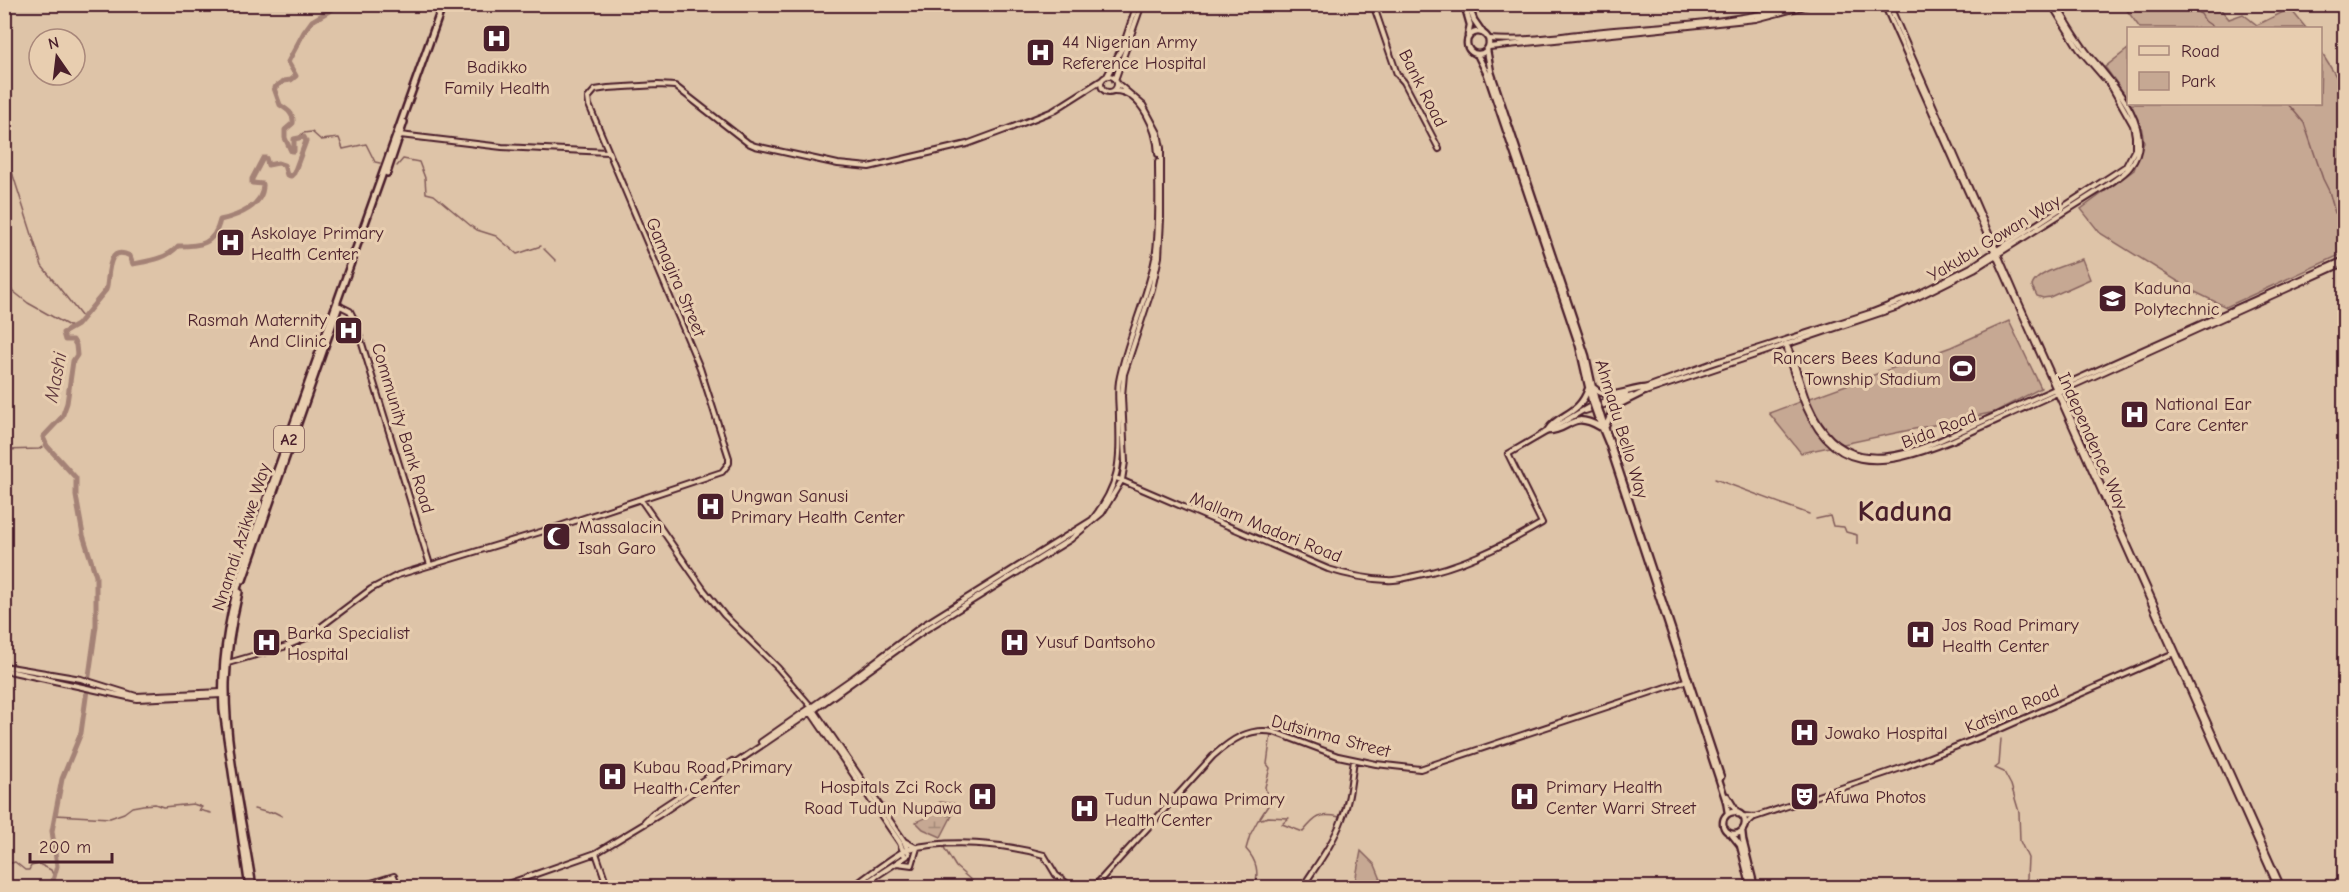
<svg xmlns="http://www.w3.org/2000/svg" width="2349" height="892" viewBox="0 0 2349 892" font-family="'Comic Neue',sans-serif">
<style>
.green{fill:#c6a893;stroke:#88645f;stroke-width:1.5}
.wetland{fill:url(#wetland-marsh);stroke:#88645f;stroke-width:1.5}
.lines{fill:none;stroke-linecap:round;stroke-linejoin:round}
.stream{stroke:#805a58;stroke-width:1.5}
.river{stroke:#a48276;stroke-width:5}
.secondary-casing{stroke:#4a1f2b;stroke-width:8}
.primary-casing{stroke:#4a1f2b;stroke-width:9}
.highway-casing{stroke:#4a1f2b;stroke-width:10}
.secondary{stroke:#e8ceb0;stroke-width:4}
.primary{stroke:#e8ceb0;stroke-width:4.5}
.highway{stroke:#e8ceb0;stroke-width:5}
.primary-bridge-casing{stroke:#4a1f2b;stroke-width:9;stroke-linecap:butt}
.primary-bridge{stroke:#e8ceb0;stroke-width:4.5}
.labels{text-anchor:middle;stroke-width:6;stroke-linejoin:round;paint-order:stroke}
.shield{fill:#e8ceb0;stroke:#795453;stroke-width:1.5}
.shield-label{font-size:16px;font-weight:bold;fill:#4a1f2b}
.poi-label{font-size:18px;fill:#4a1f2b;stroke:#e8ceb0;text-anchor:start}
.street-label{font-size:18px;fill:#4a1f2b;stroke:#e8ceb0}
.water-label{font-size:20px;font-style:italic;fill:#60383e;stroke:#e8ceb0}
.town-label{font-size:30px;font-weight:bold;fill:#4a1f2b;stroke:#e8ceb0}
</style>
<defs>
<pattern id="wetland-marsh" width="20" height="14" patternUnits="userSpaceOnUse" patternTransform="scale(1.5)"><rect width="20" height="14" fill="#c6a893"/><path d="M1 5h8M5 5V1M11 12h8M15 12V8" fill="none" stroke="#a38878"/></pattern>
</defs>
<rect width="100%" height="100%" fill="#dec4a8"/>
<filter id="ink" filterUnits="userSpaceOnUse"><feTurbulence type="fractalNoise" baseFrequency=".0167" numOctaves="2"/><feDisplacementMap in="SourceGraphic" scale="12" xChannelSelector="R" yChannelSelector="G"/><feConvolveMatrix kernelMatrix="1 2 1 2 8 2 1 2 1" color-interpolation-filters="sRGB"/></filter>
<g filter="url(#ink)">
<path class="green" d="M 2123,5 L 2217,5 L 2229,19 L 2243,14 L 2257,25 L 2287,10 L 2292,11 L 2306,28 L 2140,28 Z
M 2128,49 L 2128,99 L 2105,67 Z
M 2321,52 L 2344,89 L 2344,253 L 2226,307 L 2195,292 L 2100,233 L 2081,209 L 2134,170 L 2144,142 L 2141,126 L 2131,104 L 2320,104 Z
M 2082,259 L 2090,279 L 2050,297 L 2043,298 L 2037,296 L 2032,286 C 2036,272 2069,264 2082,259 Z
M 2009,321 L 2041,388 L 1995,412 L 1801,453 L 1769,413 L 1951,347 Z
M 1361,851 L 1375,865 L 1384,887 L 1354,887 Z"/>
<path class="wetland" d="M 940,802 L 958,804 L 941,837 L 923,829 L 916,822 L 925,818 L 925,812 Z"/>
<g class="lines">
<path class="stream" d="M 2181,4 L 2201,14 L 2205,21 L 2215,28
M 2288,104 L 2304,123 L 2323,179 L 2329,191 L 2335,213
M 299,137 L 303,133 L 312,132 L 321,140 L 339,138 L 343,149 L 366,144 L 375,162 L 380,163
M 397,166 L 403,159 L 419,162 L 425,178 L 426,193 L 434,195 L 471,226 L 477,230 L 496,236 L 517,254 L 541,246
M 4,172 L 12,172 L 42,266 L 82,317
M 2343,247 L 2344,253
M 544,249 L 556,261
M 4,284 L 28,303 L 71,327
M 4,450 L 39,449 L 45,445 L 47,446
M 1715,479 L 1809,514
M 1816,519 L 1830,516 L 1833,526 L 1844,527 L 1846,532 L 1857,535 L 1857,544
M 2001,739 L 1999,765 L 1995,768 L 2004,772 L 2011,785 L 2019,812 L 2020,841 L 2028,858 L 2027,878 L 2022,888
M 254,809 L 269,813 L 274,812 L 282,816
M 55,815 L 110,818 L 124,813 L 132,807 L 143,805 L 155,804 L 163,807 L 193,804 L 202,807 L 199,810 L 211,813
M 1260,818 L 1269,804 L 1265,787 L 1270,768 L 1267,764 L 1271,734
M 943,846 L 956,867 L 980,888
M 4,865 L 15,862 L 25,870 L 29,870 L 31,866 L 39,864 L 51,870 L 54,877
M 1255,888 C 1259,872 1257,861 1246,849 L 1250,835 L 1258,820 L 1268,817 L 1289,818 L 1282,824 L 1303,832 C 1316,816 1320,813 1340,817"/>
<path class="river" d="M 51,888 L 57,866 L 52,831 L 62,779 L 81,733 L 96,626 L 96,576 L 83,535 L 76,496 L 76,478 L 47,446 L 43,437 L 62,417 L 67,403 L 73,361 L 77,355 L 76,345 L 73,340 L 65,340 L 63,333 L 77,325 L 106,290 C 110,279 105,243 130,256 L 133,264 C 149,261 167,259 178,246 C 201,246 214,245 220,220 C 238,216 264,206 263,184 L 252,183 L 252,179 L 263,158 L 266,158 L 268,165 L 278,163 L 284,165 L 287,175 L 291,176 L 294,173 L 306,141 L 304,137 L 294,139 L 294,151 L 291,151 L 285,138 L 285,130 L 293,123 C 294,114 288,110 280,105 L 274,88 L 284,81 L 291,80 L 296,76 L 288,62 L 304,32 L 312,21 L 341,4"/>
<defs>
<path id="secondary" d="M 1373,4 L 1397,74 L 1404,82 L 1439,149
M 1884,4 L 2278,888
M 1889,4 L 2018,300 L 2282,888
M 2340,4 L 2344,12
M 2344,4 L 2344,6
M 1489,39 C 1526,42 1566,35 1604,31 C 1669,25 1738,23 1801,4
M 1489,47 L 1756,19 L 1813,4
M1101 84a8 8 0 1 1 16 0a8 8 0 1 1-16 0Z
M 1107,76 L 1123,46 L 1137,4
M 1115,80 L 1142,4
M 1114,91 C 1142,91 1157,131 1158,154
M 400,135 L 502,147 L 608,152
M 340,306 L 350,311 L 355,321 L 430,565
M 1786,344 C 1797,364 1800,386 1809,406 C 1835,466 1881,465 1934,443 L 2344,260
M 1787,348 C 1789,363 1795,378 1800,392 C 1829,477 1881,469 1951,441 L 2344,263
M 1642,389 L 1710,364 L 1870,313 L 1916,295 L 1971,267 L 2126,166 L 2135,149 L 2135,136 L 2133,125 L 2111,86 L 2079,49 L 2051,4
M 1645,392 L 1898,307 L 1974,269 L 2109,184 C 2116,179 2125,174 2130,167 C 2159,132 2111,81 2089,55 C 2077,40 2066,21 2056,4
M 1585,411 L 1632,396
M 1116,478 L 1328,569 C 1347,575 1367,579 1387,580 C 1396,581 1405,578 1414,576 C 1461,567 1501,547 1542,523 L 1508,454 L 1589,407 L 1626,394
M 641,500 L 704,590 L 724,615 L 778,668 L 814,710 L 904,841 L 909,854
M 4,547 L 4,600
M 228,663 L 287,646 L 306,638 L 371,589 L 398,575 L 557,527 L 722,472 L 729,463 L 729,458 L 700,368 L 589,105 L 588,98 L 595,90 L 608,88 L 658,85 L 675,86 L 748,143 L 755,146 L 838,164 L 869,167 L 967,144 L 1013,127 L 1053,111 L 1102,80
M 4,666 L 81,679 L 136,696 L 222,692
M 4,670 L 137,699 L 222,695
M 810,711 L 900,843 L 905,857
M 761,742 L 853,678 L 922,626 L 1092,520 C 1121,483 1120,462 1119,417 C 1119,405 1117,393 1119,381 C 1127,339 1147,300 1155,258 C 1160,227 1158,193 1158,162
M 1742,816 L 1755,817 L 1904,767 L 1998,730 L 2174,653
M 645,821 L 653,813 L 732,761
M 1745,825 L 1754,817
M 596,853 L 608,888
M 897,863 L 912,865 L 917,848 L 904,841
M 355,888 L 394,876 L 399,888
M 496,888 L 596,853 L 659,815 L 814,710 L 925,630 L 1071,539 L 1102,513 L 1122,480 L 1125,462 L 1122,396 L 1124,374 L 1152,289 L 1159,257 L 1161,219 L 1161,148 L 1158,133 L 1143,105 L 1117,83
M 851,888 C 861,881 900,851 908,849 C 950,839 1002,843 1044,855 L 1056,875 L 1073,888
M 858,888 L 907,856
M 1093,888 L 1213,756 C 1231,740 1249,727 1274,732 L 1338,756 L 1376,764 L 1420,769 L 1685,681
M 1302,888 C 1316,866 1333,844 1342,819 C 1350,800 1351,780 1354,760"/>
<path id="primary" d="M 1464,4 L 1470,25 L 1468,36
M 1468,4 L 1474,20 L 1483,33
M1467 43a11 11 0 1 1 22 0a11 11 0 1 1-22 0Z
M 1487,50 L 1491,72 L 1586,356 L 1595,398
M 1477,54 L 1487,74 L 1579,346 L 1591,399
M 1594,388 C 1609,402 1627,389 1645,388
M 1601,415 L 1721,777
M 1597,416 L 1609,445 L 1726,801 L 1728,813 L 1725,817
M 1606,426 L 1614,407 L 1646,391
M 1547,431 C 1558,413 1579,416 1588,389
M 1547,431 C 1571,431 1570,410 1600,427
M 1727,796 L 1738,814
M1723 823a11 11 0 1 1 22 0a11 11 0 1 1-22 0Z
M 1742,831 L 1743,840 L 1755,888
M 1732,835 L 1740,845 L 1751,888"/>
<path id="highway" d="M 387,173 L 404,122
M 243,580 L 339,306
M 239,592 C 232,622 227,652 226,683 C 225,750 243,821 253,888
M 249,888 L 223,710 C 220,655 231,604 248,552 L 443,4"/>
</defs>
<use href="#secondary" class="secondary-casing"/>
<use href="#primary" class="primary-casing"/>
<use href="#highway" class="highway-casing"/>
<use href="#secondary" class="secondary"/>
<use href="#primary" class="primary"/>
<use href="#highway" class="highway"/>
<defs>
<path id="primary-bridge" d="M 1595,398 L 1601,415
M 1591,399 L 1597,416"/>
</defs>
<use href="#primary-bridge" class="primary-bridge-casing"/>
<use href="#primary-bridge" class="primary-bridge"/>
</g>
</g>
<defs>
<symbol id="hospital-square" viewBox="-11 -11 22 22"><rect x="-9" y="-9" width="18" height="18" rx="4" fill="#4a1f2b" stroke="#e8ceb0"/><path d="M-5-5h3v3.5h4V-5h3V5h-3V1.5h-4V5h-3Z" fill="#fff"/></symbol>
<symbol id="university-square" viewBox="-11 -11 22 22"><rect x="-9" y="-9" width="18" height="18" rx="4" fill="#4a1f2b" stroke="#e8ceb0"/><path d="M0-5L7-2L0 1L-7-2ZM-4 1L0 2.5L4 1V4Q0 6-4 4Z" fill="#fff"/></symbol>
<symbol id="stadium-square" viewBox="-11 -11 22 22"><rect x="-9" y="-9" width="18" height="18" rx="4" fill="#4a1f2b" stroke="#e8ceb0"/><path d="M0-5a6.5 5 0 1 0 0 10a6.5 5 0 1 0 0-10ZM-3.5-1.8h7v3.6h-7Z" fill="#fff"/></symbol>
<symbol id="mosque-square" viewBox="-11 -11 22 22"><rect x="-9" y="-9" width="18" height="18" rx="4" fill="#4a1f2b" stroke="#e8ceb0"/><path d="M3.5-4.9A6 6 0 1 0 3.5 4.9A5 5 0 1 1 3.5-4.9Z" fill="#fff"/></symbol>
<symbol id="theatre-square" viewBox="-11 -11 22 22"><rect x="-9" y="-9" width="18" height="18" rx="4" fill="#4a1f2b" stroke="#e8ceb0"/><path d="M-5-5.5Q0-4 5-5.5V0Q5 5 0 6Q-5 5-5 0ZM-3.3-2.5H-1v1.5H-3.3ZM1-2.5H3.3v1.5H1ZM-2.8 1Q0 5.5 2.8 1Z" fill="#fff"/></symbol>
</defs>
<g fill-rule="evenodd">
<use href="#hospital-square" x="480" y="22" width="33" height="33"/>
<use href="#hospital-square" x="1024" y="36" width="33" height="33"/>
<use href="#hospital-square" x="214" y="226" width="33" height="33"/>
<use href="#university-square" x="2096" y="282" width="33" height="33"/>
<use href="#hospital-square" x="332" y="314" width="33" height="33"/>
<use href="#stadium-square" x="1946" y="352" width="33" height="33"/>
<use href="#hospital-square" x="2118" y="398" width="33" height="33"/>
<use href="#hospital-square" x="694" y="490" width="33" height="33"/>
<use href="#mosque-square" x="540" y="520" width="33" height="33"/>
<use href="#hospital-square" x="1904" y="618" width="33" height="33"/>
<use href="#hospital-square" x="998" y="626" width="33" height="33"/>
<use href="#hospital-square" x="250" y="626" width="33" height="33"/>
<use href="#hospital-square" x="1788" y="716" width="33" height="33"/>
<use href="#hospital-square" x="596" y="760" width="33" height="33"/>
<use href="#hospital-square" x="966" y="780" width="33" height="33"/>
<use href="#hospital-square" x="1508" y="780" width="33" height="33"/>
<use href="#theatre-square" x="1788" y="780" width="33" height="33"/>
<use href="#hospital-square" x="1068" y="792" width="33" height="33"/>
</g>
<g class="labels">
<rect class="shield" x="274" y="426" width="30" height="26" rx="4.5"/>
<g class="shield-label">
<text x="289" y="445">A2</text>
</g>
<g class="poi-label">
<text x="1062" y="48">44 Nigerian Army<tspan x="1062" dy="21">Reference Hospital</tspan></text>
<text x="497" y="73" text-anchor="middle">Badikko<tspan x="497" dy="21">Family Health</tspan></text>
<text x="251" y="239">Askolaye Primary<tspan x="251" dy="21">Health Center</tspan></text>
<text x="2134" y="294">Kaduna<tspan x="2134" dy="21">Polytechnic</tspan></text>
<text x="327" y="326" text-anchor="end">Rasmah Maternity<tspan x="327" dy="21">And Clinic</tspan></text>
<text x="1941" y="364" text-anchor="end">Rancers Bees Kaduna<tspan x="1941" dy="21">Township Stadium</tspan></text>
<text x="2155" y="410">National Ear<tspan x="2155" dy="21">Care Center</tspan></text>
<text x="731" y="502">Ungwan Sanusi<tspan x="731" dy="21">Primary Health Center</tspan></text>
<text x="578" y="533">Massalacin<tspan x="578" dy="21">Isah Garo</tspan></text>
<text x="1942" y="631">Jos Road Primary<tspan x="1942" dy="21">Health Center</tspan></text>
<text x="287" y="639">Barka Specialist<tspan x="287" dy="21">Hospital</tspan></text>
<text x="1036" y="648">Yusuf Dantsoho</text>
<text x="1825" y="739">Jowako Hospital</text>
<text x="633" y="773">Kubau Road Primary<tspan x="633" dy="21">Health Center</tspan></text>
<text x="962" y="793" text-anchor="end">Hospitals Zci Rock<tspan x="962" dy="21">Road Tudun Nupawa</tspan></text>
<text x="1546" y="793">Primary Health<tspan x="1546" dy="21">Center Warri Street</tspan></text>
<text x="1825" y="803">Afuwa Photos</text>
<text x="1105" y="805">Tudun Nupawa Primary<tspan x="1105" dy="21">Health Center</tspan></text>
</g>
<g class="street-label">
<text transform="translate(1423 88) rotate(63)" y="6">Bank Road</text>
<text transform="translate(1994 238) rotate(-31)" y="6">Yakubu Gowan Way</text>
<text transform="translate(676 277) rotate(67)" y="6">Gamagira Street</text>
<text transform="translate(403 428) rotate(73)" y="6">Community Bank Road</text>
<text transform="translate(1622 429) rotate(73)" y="6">Ahmadu Bello Way</text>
<text transform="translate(1939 429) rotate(-21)" y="6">Bida Road</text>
<text transform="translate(2093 441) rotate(66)" y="6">Independence Way</text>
<text transform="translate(1266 527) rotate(22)" y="6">Mallam Madori Road</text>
<text transform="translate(241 537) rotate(-72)" y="6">Nnamdi Azikwe Way</text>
<text transform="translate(2012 709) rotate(-23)" y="6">Katsina Road</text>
<text transform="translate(1331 736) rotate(15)" y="6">Dutsinma Street</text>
</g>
<g class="water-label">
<text transform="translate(55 377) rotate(-79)" y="7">Mashi</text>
</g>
<g class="town-label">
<text x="1905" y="521">Kaduna</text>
</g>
</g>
<rect width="2349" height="892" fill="none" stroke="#e8ceb0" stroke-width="24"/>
<rect x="12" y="12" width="2325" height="868" fill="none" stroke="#4a1f2b" stroke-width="2" filter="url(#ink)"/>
<rect x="2127" y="27" width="195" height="78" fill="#e8ceb0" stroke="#a9887b" stroke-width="1.5"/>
<rect x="2139" y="46" width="30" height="9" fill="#e8ceb0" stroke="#a9887b" stroke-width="1.5"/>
<text x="2181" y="57" font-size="18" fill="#4a1f2b">Road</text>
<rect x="2139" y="72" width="30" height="18" fill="#c6a893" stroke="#a9887b" stroke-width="1.5"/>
<text x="2181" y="87" font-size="18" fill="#4a1f2b">Park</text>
<g transform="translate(57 57) rotate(346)"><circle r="28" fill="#e8ceb0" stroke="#a9887b" stroke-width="1.5"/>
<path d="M0-4.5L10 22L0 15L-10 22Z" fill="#4a1f2b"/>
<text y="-9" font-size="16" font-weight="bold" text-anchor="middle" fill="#4a1f2b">N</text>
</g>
<path d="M30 853v9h82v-9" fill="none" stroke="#4a1f2b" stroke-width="3"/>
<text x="39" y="853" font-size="18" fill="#4a1f2b" stroke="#e8ceb0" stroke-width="4.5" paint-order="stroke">200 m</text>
</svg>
